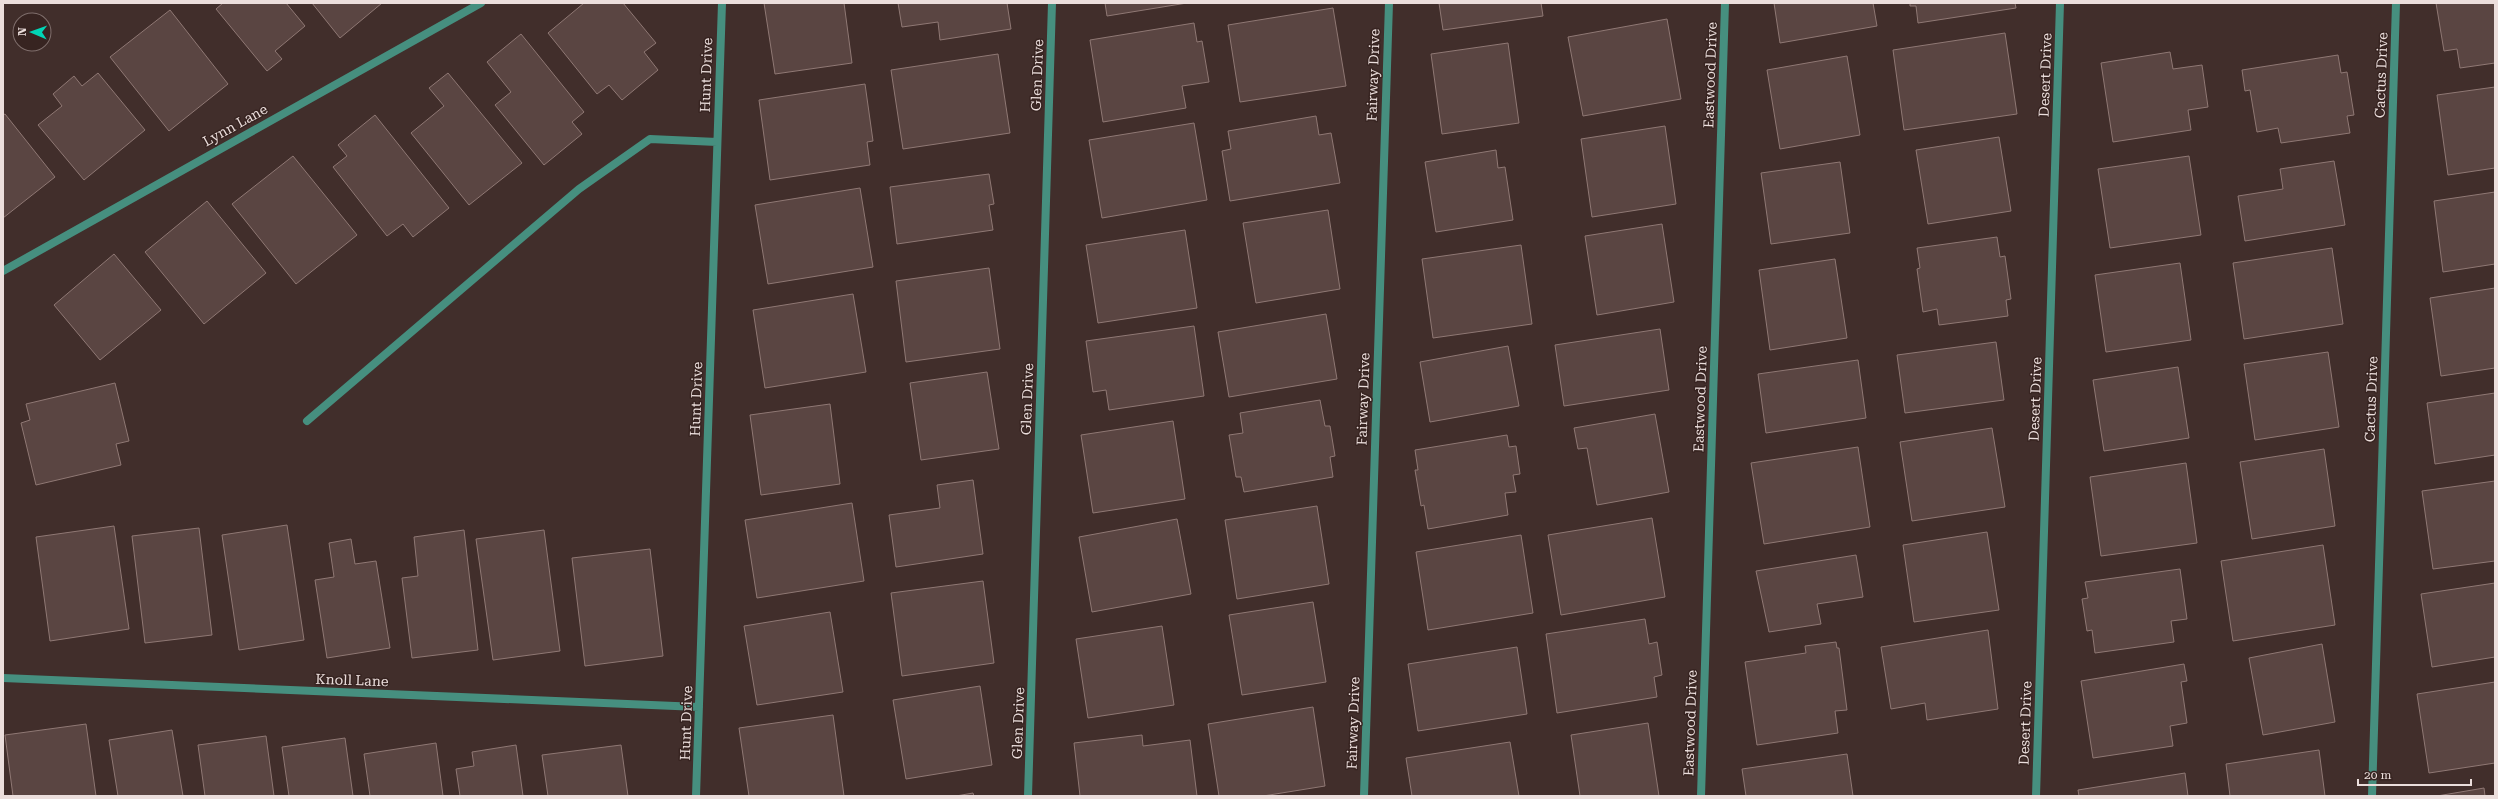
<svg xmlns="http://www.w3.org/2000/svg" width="2498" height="799" viewBox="0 0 2498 799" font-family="'Roboto Serif',serif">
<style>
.building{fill:#5a4542;stroke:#8f7874}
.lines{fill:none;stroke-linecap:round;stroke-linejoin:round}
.lane{stroke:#468f7f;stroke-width:8}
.labels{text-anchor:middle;stroke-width:3;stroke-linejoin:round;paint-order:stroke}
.street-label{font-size:14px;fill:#ebdedc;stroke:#372421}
</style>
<rect width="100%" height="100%" fill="#412e2b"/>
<path class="building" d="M 223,3 L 286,3 L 305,26 L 275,51 L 282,59 L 267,71 L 216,9 Z
M 312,3 L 382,3 L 340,38 Z
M 584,3 L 623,3 L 656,43 L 644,52 L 658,70 L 622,100 L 609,85 L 597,94 L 548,33 Z
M 764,3 L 844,3 L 852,63 L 775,74 Z
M 898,3 L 1007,3 L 1011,29 L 940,40 L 938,22 L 902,27 Z
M 1105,3 L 1187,3 L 1107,16 Z
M 1439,3 L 1541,3 L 1543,16 L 1443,30 Z
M 1774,3 L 1873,3 L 1877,26 L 1780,43 Z
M 1910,3 L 2015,3 L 2016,8 L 1918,23 L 1916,6 L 1910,6 Z
M 2436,3 L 2495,3 L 2495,63 L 2460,68 L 2457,49 L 2444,51 Z
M 1333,8 L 1346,86 L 1240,102 L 1228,25 Z
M 170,10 L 228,84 L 169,131 L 110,57 Z
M 1667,19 L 1681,99 L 1583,116 L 1568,37 Z
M 1194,23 L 1197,42 L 1202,41 L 1209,82 L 1182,86 L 1186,108 L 1103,122 L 1090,40 Z
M 2005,33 L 2017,114 L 1904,130 L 1893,50 Z
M 521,34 L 584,112 L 572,122 L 582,134 L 544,165 L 495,105 L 511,92 L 487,62 Z
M 1508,43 L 1519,123 L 1442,134 L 1431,54 Z
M 2170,52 L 2173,69 L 2202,65 L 2208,107 L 2188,110 L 2191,130 L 2113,142 L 2101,63 Z
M 998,54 L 1010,133 L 903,149 L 891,70 Z
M 2338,55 L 2341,73 L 2347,72 L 2354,115 L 2347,116 L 2350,133 L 2281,143 L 2278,128 L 2257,132 L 2250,90 L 2245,91 L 2242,70 Z
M 1847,56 L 1860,135 L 1780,149 L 1767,70 Z
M 98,73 L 145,130 L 84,180 L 38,125 L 62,106 L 53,94 L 74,76 L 82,86 Z
M 448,73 L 522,163 L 469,205 L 411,133 L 444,106 L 429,88 Z
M 865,84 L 873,141 L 867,142 L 870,165 L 770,180 L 759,100 Z
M 2495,87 L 2495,168 L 2448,175 L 2437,95 Z
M 5,114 L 55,177 L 3,218 L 3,115 Z
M 375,115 L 449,208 L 413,237 L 403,224 L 387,236 L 333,167 L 347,156 L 338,145 Z
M 1316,116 L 1319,135 L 1331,133 L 1340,183 L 1230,201 L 1222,151 L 1231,149 L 1228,131 Z
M 1194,123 L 1207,200 L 1102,218 L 1089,140 Z
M 1665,126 L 1676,204 L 1592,217 L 1581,139 Z
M 1999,137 L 2011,211 L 1928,224 L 1916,150 Z
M 1496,150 L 1498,168 L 1505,167 L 1513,220 L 1436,232 L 1425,162 Z
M 293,156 L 357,235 L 296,284 L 232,204 Z
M 2189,156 L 2201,235 L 2110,248 L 2098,169 Z
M 2334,161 L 2345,225 L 2245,241 L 2238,196 L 2283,189 L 2280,169 Z
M 1840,162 L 1850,233 L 1771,244 L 1761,173 Z
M 989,174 L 994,204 L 989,205 L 993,230 L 897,244 L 890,187 Z
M 860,188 L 873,267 L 768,284 L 755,205 Z
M 2495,192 L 2495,264 L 2443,272 L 2434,201 Z
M 207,201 L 266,273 L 204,324 L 145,252 Z
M 1328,210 L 1340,289 L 1256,303 L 1243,223 Z
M 1662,224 L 1674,302 L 1597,315 L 1585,236 Z
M 1185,230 L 1197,308 L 1098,323 L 1086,245 Z
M 1997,237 L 2000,257 L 2005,256 L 2011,299 L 2006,300 L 2008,316 L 1939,325 L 1937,309 L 1923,312 L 1917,269 L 1920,268 L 1917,248 Z
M 1521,245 L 1532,324 L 1433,338 L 1422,259 Z
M 2332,248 L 2343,324 L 2244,339 L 2233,263 Z
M 114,254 L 161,310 L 100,360 L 54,305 Z
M 1835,259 L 1847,338 L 1770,350 L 1759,270 Z
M 2180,263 L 2191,340 L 2106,352 L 2095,275 Z
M 989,268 L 1000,349 L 906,362 L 896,281 Z
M 2495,288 L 2495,368 L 2441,376 L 2430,298 Z
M 853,294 L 866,372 L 765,388 L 753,310 Z
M 1326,314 L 1337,379 L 1229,397 L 1218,332 Z
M 1194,326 L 1204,396 L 1109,410 L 1106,390 L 1093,392 L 1086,341 Z
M 1660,329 L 1669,390 L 1564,406 L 1555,345 Z
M 1996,342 L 2004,400 L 1905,413 L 1897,355 Z
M 1508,346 L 1519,406 L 1430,422 L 1420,362 Z
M 2328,352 L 2339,427 L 2255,440 L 2244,364 Z
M 1858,360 L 1866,418 L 1766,433 L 1758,374 Z
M 2178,367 L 2189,438 L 2104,451 L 2093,380 Z
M 987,372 L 999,449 L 921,460 L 910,383 Z
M 115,383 L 129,441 L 116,444 L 121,465 L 36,485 L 21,423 L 30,420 L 26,404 Z
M 2495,393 L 2495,455 L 2435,464 L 2427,403 Z
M 1320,400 L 1325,426 L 1330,426 L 1335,456 L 1330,457 L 1333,477 L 1244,492 L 1241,477 L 1236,477 L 1229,435 L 1243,433 L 1240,413 Z
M 830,404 L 840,484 L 761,495 L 750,415 Z
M 1655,414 L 1669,492 L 1597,505 L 1587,448 L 1578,449 L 1574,428 Z
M 1173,421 L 1185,499 L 1093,513 L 1081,435 Z
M 1992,428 L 2005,507 L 1912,521 L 1900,442 Z
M 1507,435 L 1509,447 L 1516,446 L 1520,474 L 1513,475 L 1516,492 L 1505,493 L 1508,515 L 1428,529 L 1424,505 L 1421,506 L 1415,470 L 1418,470 L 1415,450 Z
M 1858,447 L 1870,527 L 1764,544 L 1751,463 Z
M 2324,449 L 2335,526 L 2252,539 L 2240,462 Z
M 2186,463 L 2197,543 L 2101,556 L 2090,477 Z
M 973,480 L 983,554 L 896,567 L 889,515 L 940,508 L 937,485 Z
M 2495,481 L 2495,561 L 2433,569 L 2422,491 Z
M 852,503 L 864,581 L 757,598 L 745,520 Z
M 1317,506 L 1329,584 L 1237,599 L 1225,520 Z
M 1652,518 L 1665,597 L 1561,615 L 1548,535 Z
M 1177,519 L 1191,594 L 1092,612 L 1079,537 Z
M 287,525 L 304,640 L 239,650 L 222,535 Z
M 114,526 L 129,629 L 50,641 L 36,537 Z
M 199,528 L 212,635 L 145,643 L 132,536 Z
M 464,530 L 478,650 L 412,658 L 402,578 L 418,576 L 414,537 Z
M 544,530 L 560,651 L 493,660 L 476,539 Z
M 1987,532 L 1999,610 L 1914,622 L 1903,545 Z
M 1521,535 L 1533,613 L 1428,630 L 1416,552 Z
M 351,539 L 355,564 L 376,561 L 390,648 L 327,658 L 315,580 L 334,577 L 329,543 Z
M 2323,545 L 2335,625 L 2233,641 L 2221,561 Z
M 650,549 L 663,656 L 585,666 L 572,558 Z
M 1856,555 L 1863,597 L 1817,604 L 1821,624 L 1769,632 L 1756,571 Z
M 2180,569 L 2187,619 L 2171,621 L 2174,642 L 2095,653 L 2092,630 L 2087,631 L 2082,599 L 2088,598 L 2085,582 Z
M 983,581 L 994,663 L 902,676 L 891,593 Z
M 2495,583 L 2495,657 L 2432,667 L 2421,594 Z
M 1313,602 L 1326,682 L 1242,695 L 1229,615 Z
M 830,612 L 843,692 L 757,705 L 744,626 Z
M 1645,619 L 1649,644 L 1657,642 L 1662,675 L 1654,677 L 1657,697 L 1557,713 L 1546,634 Z
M 1162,626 L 1174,705 L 1088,718 L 1076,639 Z
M 1988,630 L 1998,709 L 1927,720 L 1925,703 L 1891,709 L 1881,647 Z
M 1836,642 L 1837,648 L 1839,648 L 1847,710 L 1835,711 L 1838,733 L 1757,745 L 1745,662 L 1806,653 L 1805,646 Z
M 2322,644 L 2335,722 L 2263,735 L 2249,658 Z
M 1517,647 L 1527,714 L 1418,731 L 1408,664 Z
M 2184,664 L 2187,681 L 2181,682 L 2187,723 L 2170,726 L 2173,746 L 2093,758 L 2081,681 Z
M 2495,682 L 2495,763 L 2429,773 L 2417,694 Z
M 980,686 L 992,765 L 906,779 L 893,700 Z
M 1313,707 L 1325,786 L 1263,796 L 1219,796 L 1208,724 Z
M 833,715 L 844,796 L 749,796 L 739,728 Z
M 1648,723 L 1659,796 L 1580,796 L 1571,735 Z
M 86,724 L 96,796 L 13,796 L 5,735 Z
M 172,730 L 183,796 L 118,796 L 109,740 Z
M 1142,735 L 1143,746 L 1190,740 L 1197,796 L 1080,796 L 1074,743 Z
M 266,736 L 274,796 L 205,796 L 198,745 Z
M 345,738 L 353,796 L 289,796 L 282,747 Z
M 1510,742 L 1519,796 L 1412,796 L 1406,758 Z
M 436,743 L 443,796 L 370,796 L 364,754 Z
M 516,745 L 523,796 L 460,796 L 456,769 L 474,766 L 472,752 Z
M 621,745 L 628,796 L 548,796 L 542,755 Z
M 2319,750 L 2325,796 L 2230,796 L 2226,764 Z
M 1847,754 L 1853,796 L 1746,796 L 1742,769 Z
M 2185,773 L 2188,796 L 2079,796 L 2078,790 Z
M 2484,788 L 2485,796 L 2437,796 Z
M 973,793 L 974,796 L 956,796 Z"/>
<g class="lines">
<path class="lane" d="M 3,271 L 481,3
M 307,421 L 579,189 L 650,139 L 717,142
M 3,678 L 699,707
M 696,796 L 722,3
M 1028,796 L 1052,3
M 1364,796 L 1389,3
M 1701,796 L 1725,3
M 2036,796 L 2060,3
M 2372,796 L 2396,3"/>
</g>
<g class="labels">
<g class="street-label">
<text transform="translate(706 75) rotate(-88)" y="5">Hunt Drive</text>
<text transform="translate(1037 75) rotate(-88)" y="5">Glen Drive</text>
<text transform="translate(1373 75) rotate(-88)" y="5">Fairway Drive</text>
<text transform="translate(1710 75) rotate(-88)" y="5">Eastwood Drive</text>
<text transform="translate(2045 75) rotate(-88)" y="5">Desert Drive</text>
<text transform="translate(2381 75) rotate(-88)" y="5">Cactus Drive</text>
<text transform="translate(235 125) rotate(-29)" y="5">Lynn Lane</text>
<text transform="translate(696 399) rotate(-88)" y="5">Hunt Drive</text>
<text transform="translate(1027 399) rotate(-88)" y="5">Glen Drive</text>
<text transform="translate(1363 399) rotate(-88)" y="5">Fairway Drive</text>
<text transform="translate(1700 399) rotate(-88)" y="5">Eastwood Drive</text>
<text transform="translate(2035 399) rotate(-88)" y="5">Desert Drive</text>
<text transform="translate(2371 399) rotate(-88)" y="5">Cactus Drive</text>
<text transform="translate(352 680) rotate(2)" y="5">Knoll Lane</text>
<text transform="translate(686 723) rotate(-88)" y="5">Hunt Drive</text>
<text transform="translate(1018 723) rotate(-88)" y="5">Glen Drive</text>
<text transform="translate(1353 723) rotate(-88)" y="5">Fairway Drive</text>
<text transform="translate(1690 723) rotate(-88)" y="5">Eastwood Drive</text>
<text transform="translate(2025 723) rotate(-88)" y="5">Desert Drive</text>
</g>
</g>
<rect width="2498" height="799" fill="none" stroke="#ebdedc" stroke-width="8"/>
<g transform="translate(32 32) rotate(272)"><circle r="19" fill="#372421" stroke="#7f6e6c"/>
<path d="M0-3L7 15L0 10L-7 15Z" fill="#01d5b6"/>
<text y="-6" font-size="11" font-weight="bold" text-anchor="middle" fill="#ebdedc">N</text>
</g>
<path d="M2358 779v6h113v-6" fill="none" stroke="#ebdedc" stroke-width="2"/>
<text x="2364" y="779" font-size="12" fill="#ebdedc" stroke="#372421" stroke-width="3" paint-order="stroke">20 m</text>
</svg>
